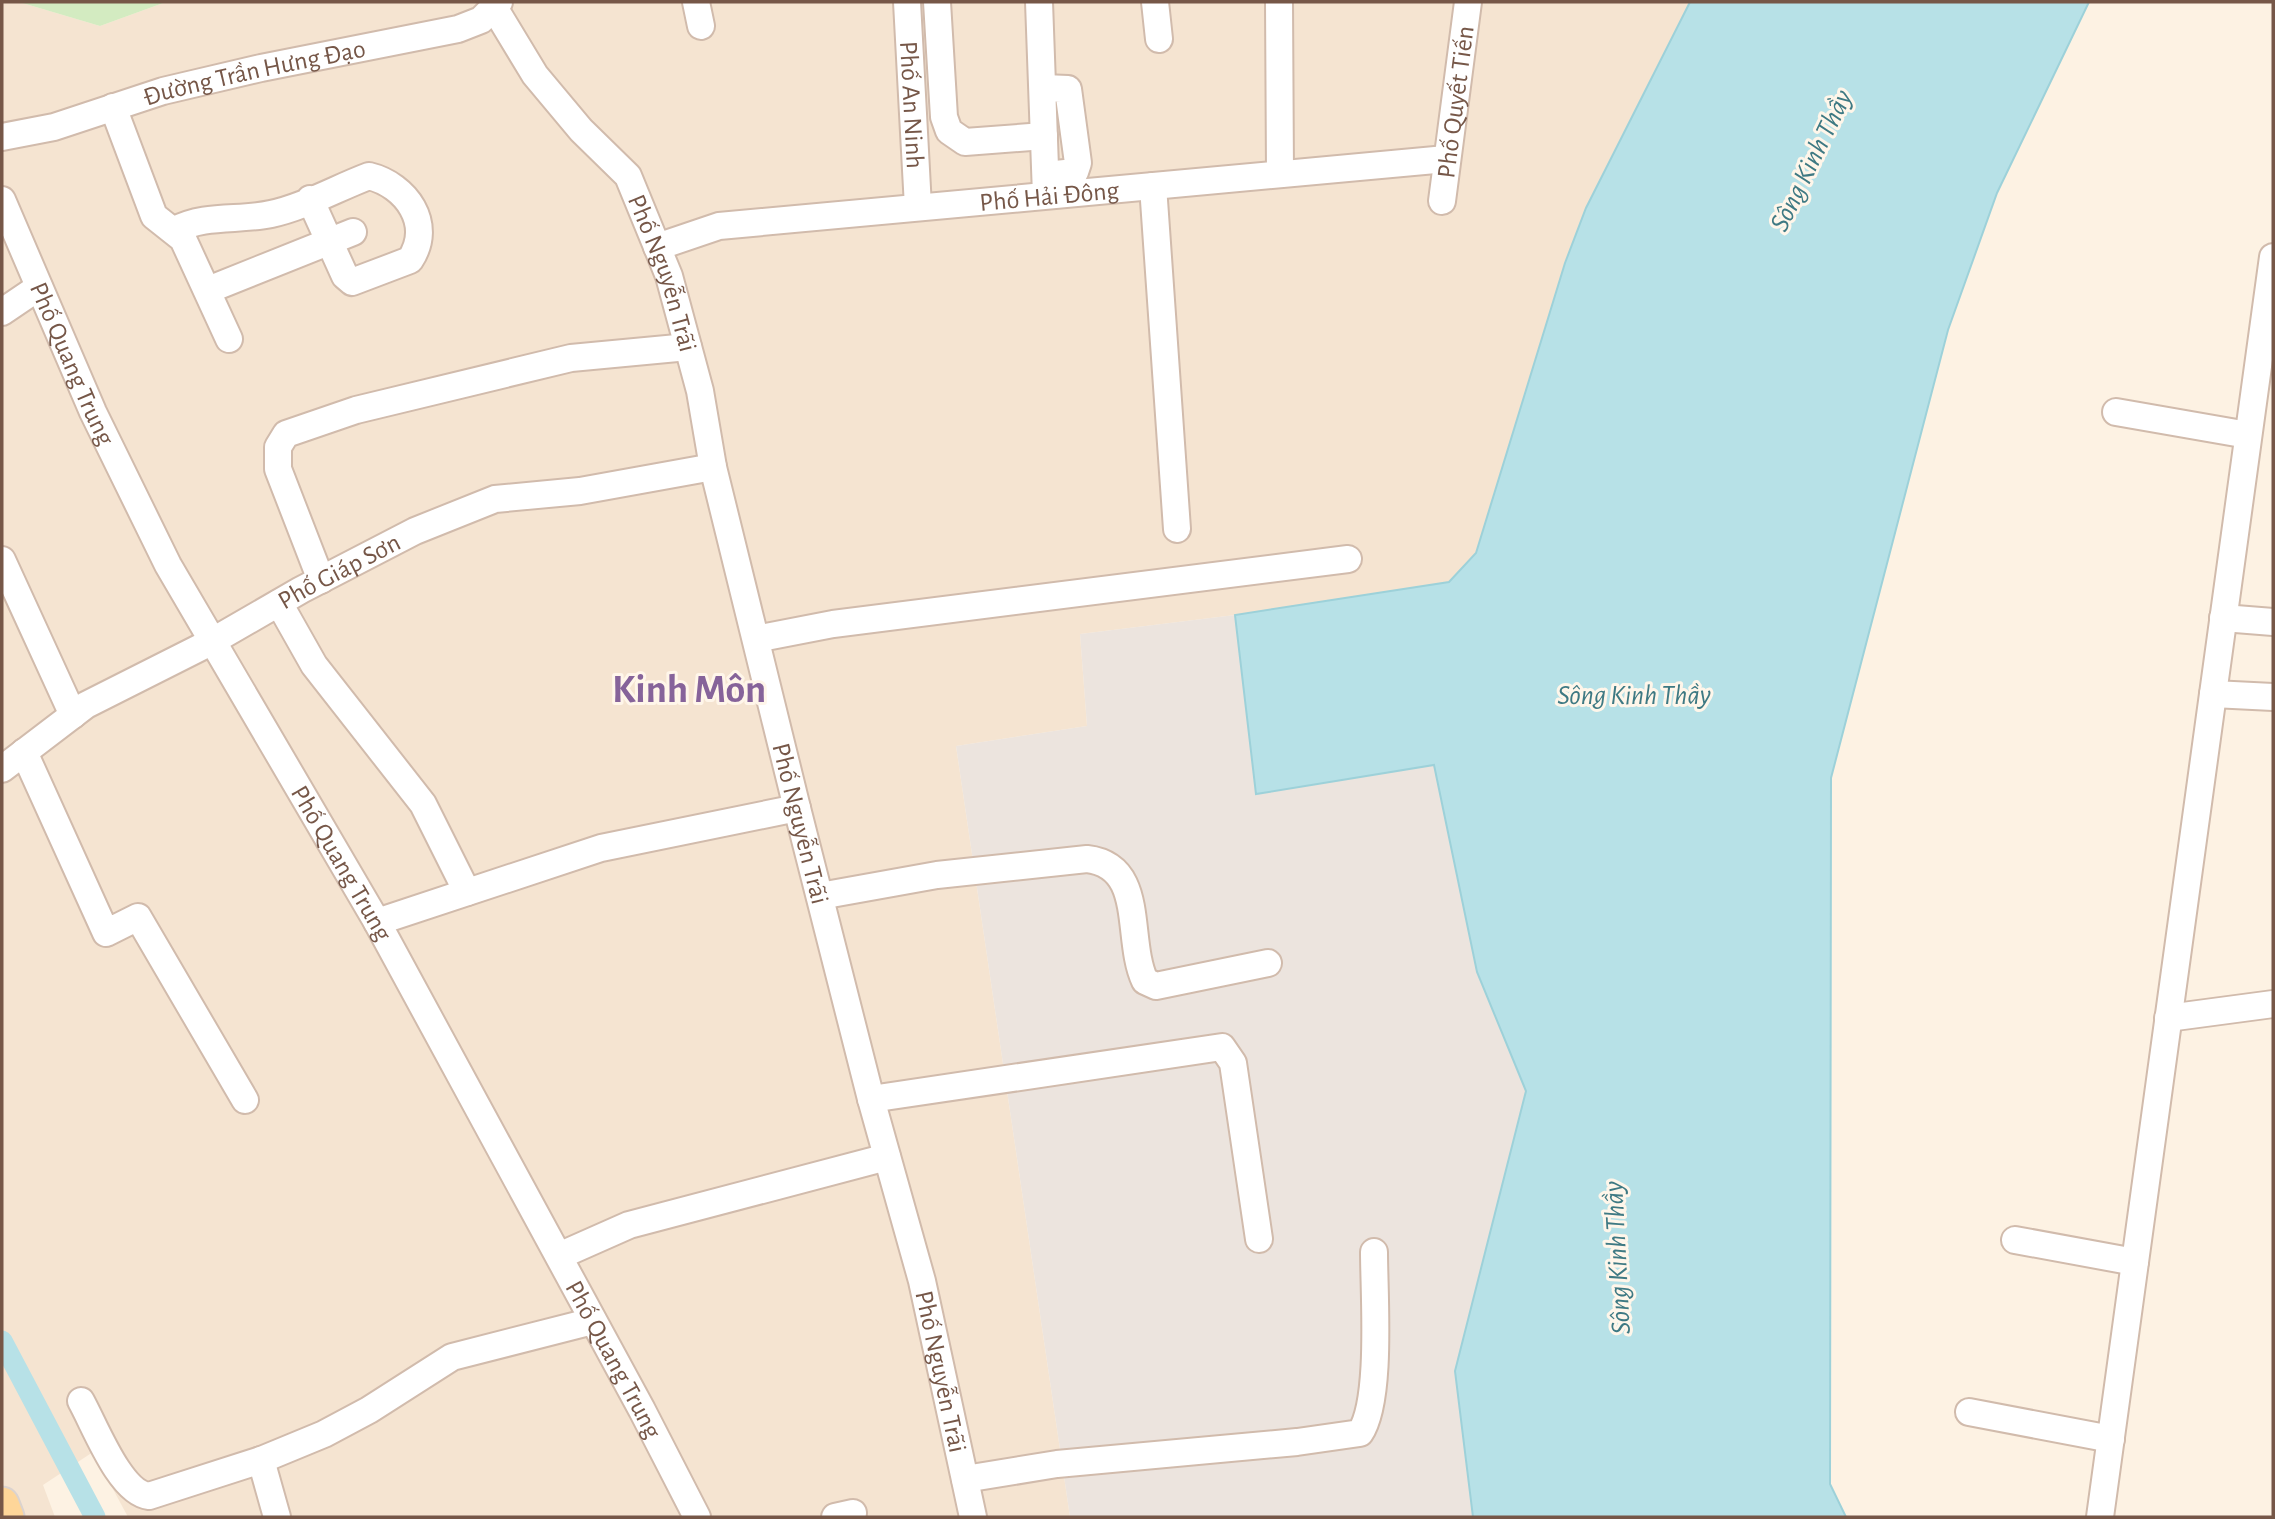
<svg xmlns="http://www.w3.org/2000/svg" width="2275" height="1519" viewBox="0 0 2275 1519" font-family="'Alegreya Sans',sans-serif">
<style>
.residential{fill:#f5e4d1}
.industrial{fill:#ece4de}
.green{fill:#d3ebc1}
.water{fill:#b7e1e7;stroke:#9dd1d9;stroke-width:2}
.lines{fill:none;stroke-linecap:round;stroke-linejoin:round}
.canal{stroke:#b7e1e7;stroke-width:21}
.minor-casing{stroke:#d1bbac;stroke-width:30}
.major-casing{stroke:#dbd3cf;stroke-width:37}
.minor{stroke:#fff;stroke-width:26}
.major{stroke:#fed699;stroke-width:33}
.labels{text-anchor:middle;stroke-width:6;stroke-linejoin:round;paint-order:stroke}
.street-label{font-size:26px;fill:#765748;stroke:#fff6ea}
.water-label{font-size:28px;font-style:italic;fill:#3e7983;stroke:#fff6ea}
.town-label{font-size:40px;font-weight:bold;fill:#86639a;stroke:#fff6ea}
</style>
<rect width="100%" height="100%" fill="#fdf2e3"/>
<path class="residential" d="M 2,2 L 19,2 L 100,26 L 166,2 L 1690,2 L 1586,208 L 1565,263 L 1476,553 L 1450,582 L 1235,615 L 1080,634 L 1087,726 L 956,746 L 1070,1517 L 128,1517 L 93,1452 L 43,1485 L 55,1517 L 2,1517 Z"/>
<path class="industrial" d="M 1235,615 L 1257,794 L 1434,764 L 1477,972 L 1526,1091 L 1455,1371 L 1473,1517 L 1070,1517 L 956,746 L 1087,726 L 1080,634 Z"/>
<path class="green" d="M 19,2 L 166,2 L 100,26 Z"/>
<path class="water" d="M 1690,2 L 2089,2 L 1997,193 L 1948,330 L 1831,778 L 1830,1484 L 1846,1517 L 1473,1517 L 1455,1371 L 1526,1091 L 1477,972 L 1434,765 L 1256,794 L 1235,615 L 1449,582 L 1476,553 L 1565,263 L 1586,208 Z"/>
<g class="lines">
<path class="canal" d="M 2,1341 L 95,1517"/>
<defs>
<g id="minor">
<path d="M 696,2 L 701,26"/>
<path id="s1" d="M 907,2 L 918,207"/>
<path d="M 937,2 L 944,117 L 949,131 L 965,142 L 1044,136"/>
<path d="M 1039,2 L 1046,195"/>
<path d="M 1155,2 L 1159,39"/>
<path d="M 1279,2 L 1280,174"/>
<path id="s2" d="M 495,9 L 535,75 L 581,130 L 628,176 L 669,276 L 700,391 L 713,467 L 797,808 L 871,1099 L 922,1281 L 973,1517"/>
<path d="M 1043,88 L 1068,89 L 1078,163 L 1075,172 L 1046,175"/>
<path d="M 113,107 L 154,216 L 183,239 L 229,339"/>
<path id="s3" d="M 2,137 L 54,127 L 163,91 L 261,68 L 458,29 L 481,20 L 499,2"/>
<path d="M 1153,186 L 1177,529"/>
<path id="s4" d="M 2,200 L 93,412 L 168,565 L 377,922 L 642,1410 L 697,1517"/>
<path id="s5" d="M 1442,201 L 1468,2"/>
<path d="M 175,230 C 205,214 239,221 271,214 C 304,207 337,188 369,176 C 406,185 434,224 410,260 L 352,282 L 345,276 L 310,199"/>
<path id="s6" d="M 657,247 L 719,226 L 1446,159"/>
<path d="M 208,290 L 353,232"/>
<path d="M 2,312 L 39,287"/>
<path d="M 2116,412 L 2248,435"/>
<path d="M 2,560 L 73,715"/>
<path d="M 321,580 L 278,469 L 278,447 L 286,434 L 356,410 L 571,358 L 688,347"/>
<path d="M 279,603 L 314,665 L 423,804 L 467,892"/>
<path d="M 2223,618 L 2273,622"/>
<path d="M 756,639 L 833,624 L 1348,559"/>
<path d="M 2213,694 L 2273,697"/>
<path d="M 24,752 L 106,933 L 138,917 L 245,1100"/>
<path id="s7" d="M 2,769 L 86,705 L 211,642 L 301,590 L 415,531 L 495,499 L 580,491 L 713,467"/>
<path d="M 820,896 L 937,875 L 1087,859 C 1147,866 1125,939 1145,981 L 1156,986 L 1268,963"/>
<path d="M 377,922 L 601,848 L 797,808"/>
<path d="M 2168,1018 L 2273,1004"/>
<path d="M 871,1099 L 1222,1047 L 1233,1063 L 1259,1239"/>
<path d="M 2015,1240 L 2135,1262"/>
<path d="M 559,1256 L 629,1225 L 887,1157"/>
<path d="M 81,1401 C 95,1426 120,1493 149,1496 L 261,1460 L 324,1434 L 369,1410 L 452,1357 L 593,1321"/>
<path d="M 1969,1412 L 2111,1439"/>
<path d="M 261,1460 L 277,1517"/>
<path d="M 965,1479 L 1057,1464 L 1297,1442 L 1360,1433 C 1382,1401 1374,1295 1374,1252"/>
<path d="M 835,1517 L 853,1513"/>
<path d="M 2100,1517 L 2273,257"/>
</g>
<path id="major" d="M 2,1504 L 7,1517"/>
</defs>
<use href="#minor" class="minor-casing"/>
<use href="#major" class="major-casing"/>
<use href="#minor" class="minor"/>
<use href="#major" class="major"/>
</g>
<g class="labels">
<g class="street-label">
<text dy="9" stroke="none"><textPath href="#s3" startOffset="261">Đường Trần Hưng Đạo</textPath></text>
<text dy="9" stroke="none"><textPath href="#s5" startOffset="100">Phố Quyết Tiến</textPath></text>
<text dy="9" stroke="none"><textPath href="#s1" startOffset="103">Phố An Ninh</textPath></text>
<text dy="9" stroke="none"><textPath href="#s6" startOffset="397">Phố Hải Đông</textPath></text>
<text dy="9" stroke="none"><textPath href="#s2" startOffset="318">Phố Nguyễn Trãi</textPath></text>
<text dy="9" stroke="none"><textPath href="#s4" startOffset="178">Phố Quang Trung</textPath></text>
<text dy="9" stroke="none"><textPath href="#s7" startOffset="392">Phố Giáp Sơn</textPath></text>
<text dy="9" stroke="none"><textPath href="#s2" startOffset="886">Phố Nguyễn Trãi</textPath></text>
<text dy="9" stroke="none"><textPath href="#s4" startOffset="746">Phố Quang Trung</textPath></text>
<text dy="9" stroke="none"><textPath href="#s4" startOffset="1312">Phố Quang Trung</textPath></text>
<text dy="9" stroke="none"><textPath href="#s2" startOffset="1452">Phố Nguyễn Trãi</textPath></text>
</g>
<g class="water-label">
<text transform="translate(1810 160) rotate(-64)" y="10">Sông Kinh Thầy</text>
<text x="1634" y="704">Sông Kinh Thầy</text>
<text transform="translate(1616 1258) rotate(-93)" y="10">Sông Kinh Thầy</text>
</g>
<g class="town-label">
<text x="689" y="702">Kinh Môn</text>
</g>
</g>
<rect width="2275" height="1519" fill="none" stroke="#765748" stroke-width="7"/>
</svg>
